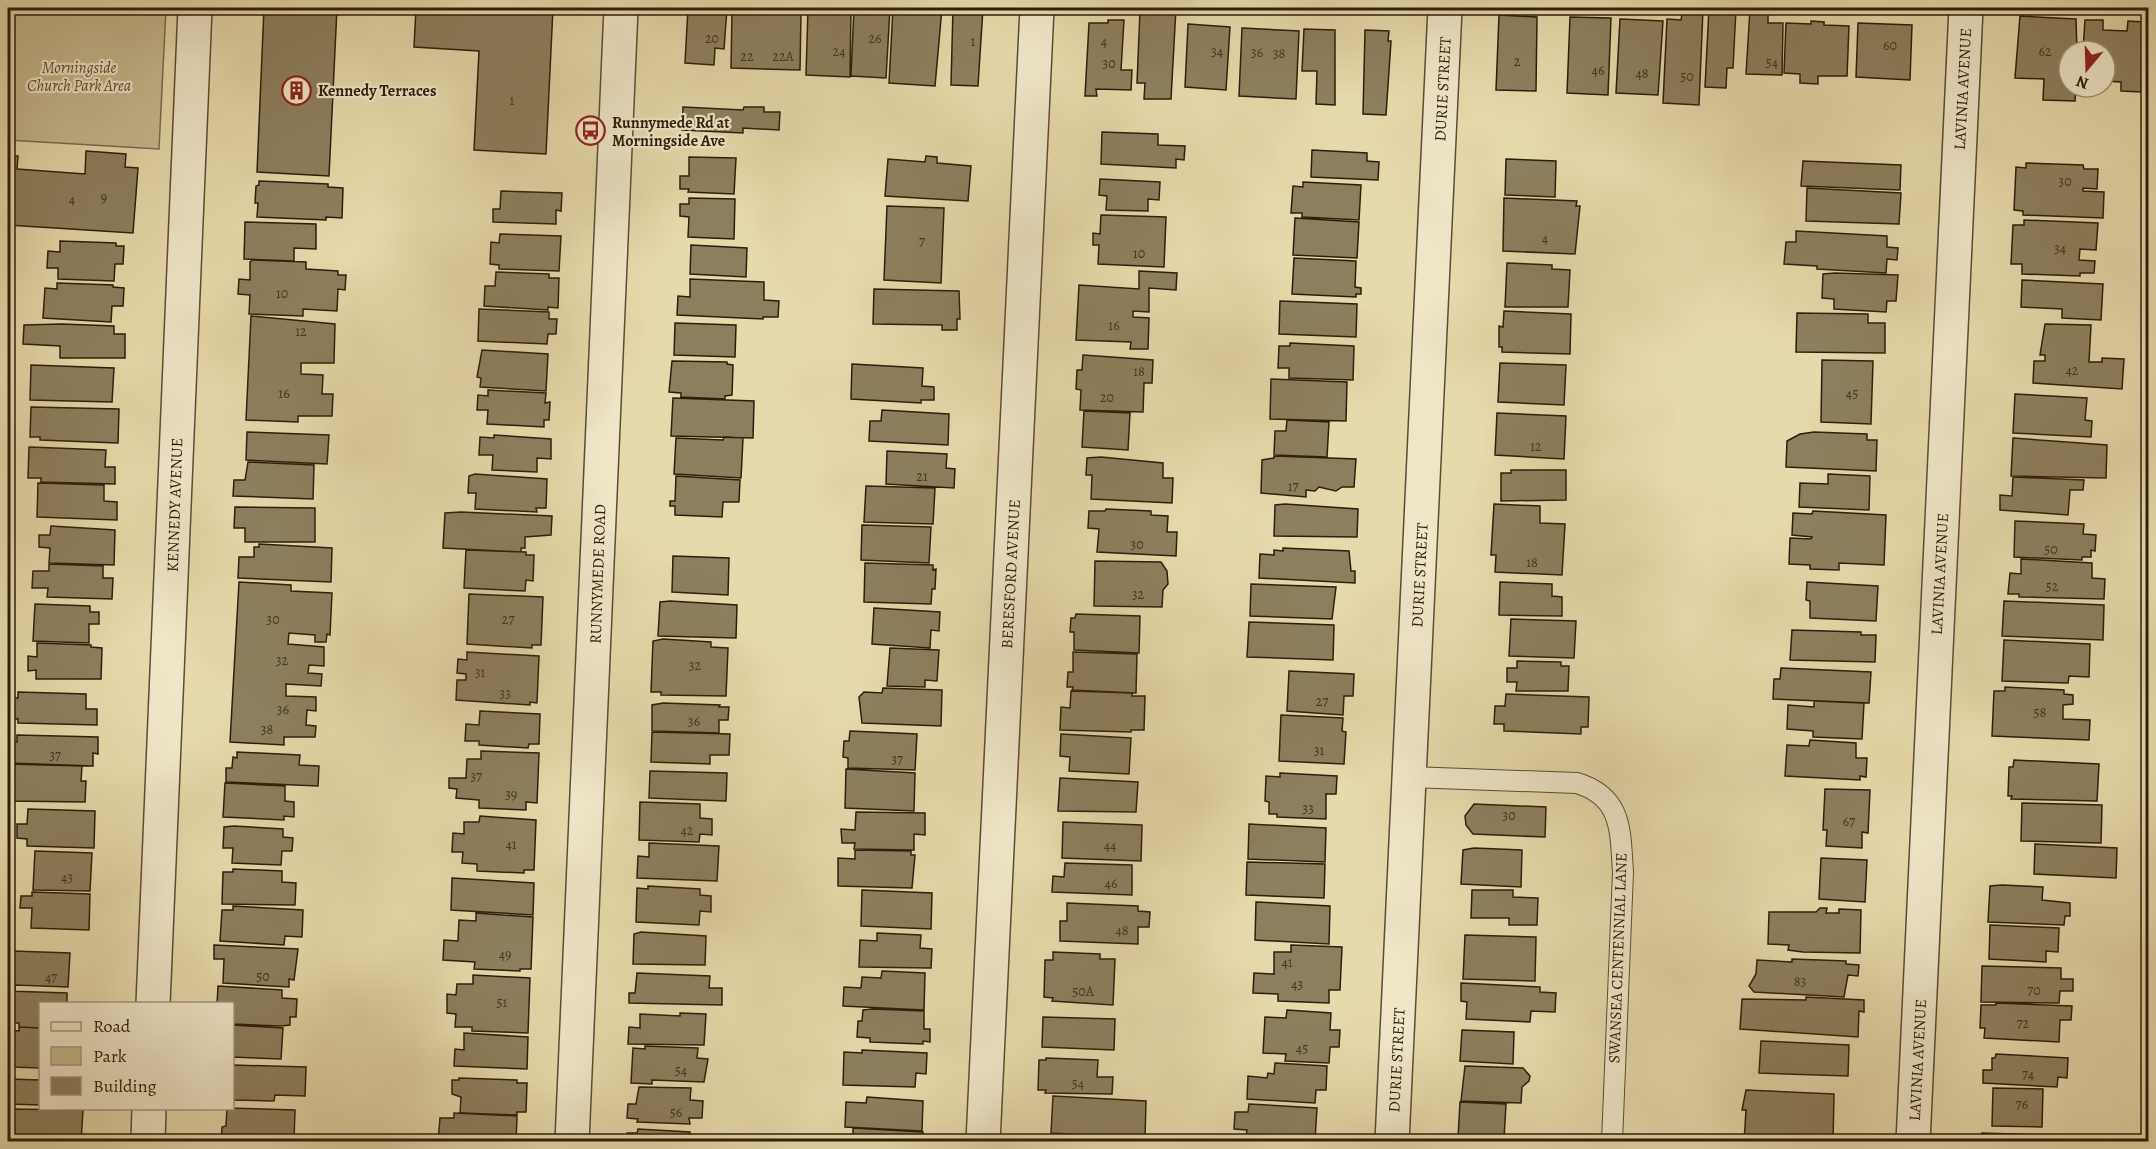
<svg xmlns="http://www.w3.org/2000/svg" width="2156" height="1149" viewBox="0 0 2156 1149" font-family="Alegreya,serif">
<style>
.green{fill:#c6b990;stroke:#796c4e;stroke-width:1.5}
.building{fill:#8d7f5e;stroke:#2c1e0b;stroke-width:1.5}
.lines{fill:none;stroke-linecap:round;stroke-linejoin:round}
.lane-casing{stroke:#5a4d33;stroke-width:22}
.street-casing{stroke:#5a4d33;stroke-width:36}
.lane{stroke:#efe6c8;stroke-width:20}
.street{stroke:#efe6c8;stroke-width:33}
.labels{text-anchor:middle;stroke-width:4.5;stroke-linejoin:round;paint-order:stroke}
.number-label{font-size:14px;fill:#443620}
.park-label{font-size:16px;font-style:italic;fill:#5a4c33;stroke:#efe6c8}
.street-label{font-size:16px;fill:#2c1e0b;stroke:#efe6c8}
.poi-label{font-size:16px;font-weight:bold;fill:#2c1e0b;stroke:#efe6c8;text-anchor:start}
</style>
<rect width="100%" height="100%" fill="#e6d9ab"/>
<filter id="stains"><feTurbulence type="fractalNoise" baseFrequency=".00333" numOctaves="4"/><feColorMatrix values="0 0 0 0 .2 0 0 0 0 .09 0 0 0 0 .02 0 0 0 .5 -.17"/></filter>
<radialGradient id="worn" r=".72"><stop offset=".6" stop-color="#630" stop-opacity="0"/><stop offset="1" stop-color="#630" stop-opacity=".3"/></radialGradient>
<path class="green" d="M 8,8 L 166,8 L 159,149 L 8,140 Z"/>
<path class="building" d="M 264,8 L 337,8 L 329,176 L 257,172 Z
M 416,8 L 553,8 L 546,154 L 474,150 L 479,51 L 414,47 Z
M 688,8 L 727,8 L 724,49 L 715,48 L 714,65 L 685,63 Z
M 808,8 L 851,8 L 850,77 L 806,75 Z
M 854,8 L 890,8 L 886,78 L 851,76 Z
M 893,8 L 942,8 L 935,86 L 889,83 Z
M 953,8 L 983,8 L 978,86 L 951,85 Z
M 1156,8 L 1176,8 L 1171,99 L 1144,99 L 1145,83 L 1137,83 L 1140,11 L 1156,12 Z
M 1683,8 L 1703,9 L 1699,105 L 1663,103 L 1667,19 L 1681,20 Z
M 1709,8 L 1736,9 L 1733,68 L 1727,68 L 1726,88 L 1705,87 Z
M 1750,9 L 1768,10 L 1768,23 L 1783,23 L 1782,75 L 1746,74 Z
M 732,10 L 760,10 L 760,14 L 775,14 L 775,11 L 801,12 L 800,70 L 731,68 Z
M 1499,15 L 1537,17 L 1536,91 L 1496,90 Z
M 2020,16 L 2076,19 L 2077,51 L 2069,51 L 2069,87 L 2076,87 L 2075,101 L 2043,100 L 2044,79 L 2015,78 Z
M 1570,17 L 1611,18 L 1608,95 L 1567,93 Z
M 1620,19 L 1663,21 L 1658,95 L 1616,93 Z
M 1108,20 L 1124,20 L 1121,70 L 1132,70 L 1131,90 L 1096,89 L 1097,96 L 1085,96 L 1089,23 L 1108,23 Z
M 2085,20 L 2103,20 L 2103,30 L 2127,31 L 2128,21 L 2144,22 L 2141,92 L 2121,91 L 2121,82 L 2105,81 L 2105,51 L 2083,51 Z
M 1811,21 L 1824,22 L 1824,25 L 1849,26 L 1847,76 L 1818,76 L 1818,84 L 1800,83 L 1800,74 L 1784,73 L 1786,23 L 1811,24 Z
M 2147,21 L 2148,21 L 2148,101 L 2143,101 Z
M 1858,23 L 1912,25 L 1910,80 L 1856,77 Z
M 1188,24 L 1230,27 L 1226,90 L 1185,87 Z
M 1242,28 L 1299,31 L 1296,99 L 1239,96 Z
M 1304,29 L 1335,30 L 1335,105 L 1316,104 L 1317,71 L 1302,71 Z
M 1365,30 L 1389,31 L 1388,41 L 1391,41 L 1386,115 L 1363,114 Z
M 683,107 L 743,110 L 744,107 L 764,107 L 764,112 L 780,112 L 779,130 L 743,128 L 743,133 L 682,130 Z
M 1102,132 L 1158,134 L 1158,145 L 1185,146 L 1184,160 L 1176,159 L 1176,168 L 1101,164 Z
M 1312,150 L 1367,153 L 1367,161 L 1379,162 L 1378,180 L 1311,177 Z
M 86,151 L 126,154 L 125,167 L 138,168 L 133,233 L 8,225 L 8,156 L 18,156 L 17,169 L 85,174 Z
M 926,156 L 937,157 L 937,163 L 971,166 L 968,201 L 885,196 L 888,159 L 925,162 Z
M 689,157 L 736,158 L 734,194 L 688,192 L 689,189 L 680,189 L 680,176 L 689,176 Z
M 1506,159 L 1556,161 L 1555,197 L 1505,195 Z
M 1803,161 L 1901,165 L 1900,190 L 1801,186 Z
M 2026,163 L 2083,165 L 2084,169 L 2098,169 L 2097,189 L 2083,188 L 2083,191 L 2104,192 L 2103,218 L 2023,215 L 2023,211 L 2014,210 L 2016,167 L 2026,168 Z
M 1100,179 L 1160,182 L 1159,200 L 1148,199 L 1148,211 L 1106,210 L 1107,196 L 1099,195 Z
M 259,181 L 328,184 L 328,187 L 343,188 L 342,218 L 326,217 L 326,220 L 257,217 L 258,203 L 255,203 L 256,186 L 259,185 Z
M 1303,182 L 1361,185 L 1359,220 L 1302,217 L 1302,213 L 1291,213 L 1293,186 L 1303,187 Z
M 1807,188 L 1901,193 L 1899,224 L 1806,221 Z
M 501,191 L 562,193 L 561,211 L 556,210 L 556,224 L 493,222 L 493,209 L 500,209 Z
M 689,198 L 735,199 L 734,239 L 688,237 L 689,217 L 680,216 L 680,204 L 689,204 Z
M 1504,198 L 1577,201 L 1576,206 L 1580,206 L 1575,254 L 1503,251 Z
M 887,206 L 944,208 L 941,283 L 884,280 Z
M 1101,215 L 1166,217 L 1164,267 L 1098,264 L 1099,245 L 1093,245 L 1093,233 L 1100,234 Z
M 1295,218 L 1359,222 L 1357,258 L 1293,255 Z
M 2024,220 L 2098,223 L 2096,250 L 2080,249 L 2079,260 L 2095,261 L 2094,273 L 2080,273 L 2080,276 L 2022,274 L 2022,264 L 2011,264 L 2013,225 L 2024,225 Z
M 245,222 L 316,224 L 316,249 L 294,248 L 294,261 L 244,259 Z
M 1796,231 L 1887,236 L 1887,247 L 1898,248 L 1897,260 L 1887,259 L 1886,273 L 1817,269 L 1817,266 L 1784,264 L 1786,242 L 1796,242 Z
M 500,234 L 561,236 L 559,271 L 499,269 L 499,265 L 490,264 L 491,242 L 499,243 Z
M 60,241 L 116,243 L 116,246 L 124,246 L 123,264 L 115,264 L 114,281 L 58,279 L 58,268 L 47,268 L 48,251 L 60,252 Z
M 691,245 L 747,248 L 746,277 L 690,274 Z
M 1294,258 L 1356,261 L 1355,287 L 1361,288 L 1361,294 L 1356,294 L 1356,297 L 1292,294 Z
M 253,260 L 306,262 L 306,269 L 338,271 L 338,275 L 346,275 L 345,290 L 338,289 L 337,311 L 303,309 L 303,316 L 249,314 L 250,295 L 238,294 L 239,279 L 250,280 L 250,262 Z
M 1507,263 L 1552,265 L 1552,269 L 1570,270 L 1568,307 L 1505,307 Z
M 1139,271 L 1177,273 L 1176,290 L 1149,288 L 1149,312 L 1133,311 L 1133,317 L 1149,318 L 1148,349 L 1130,349 L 1131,342 L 1076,340 L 1079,285 L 1139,289 Z
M 496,272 L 549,274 L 549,278 L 559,278 L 558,308 L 548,307 L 548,310 L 484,306 L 485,286 L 495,286 Z
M 1835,273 L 1898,275 L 1896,301 L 1887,301 L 1886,312 L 1834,309 L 1834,299 L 1822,298 L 1823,274 Z
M 690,279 L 764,282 L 764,300 L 779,301 L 778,317 L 763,317 L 763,319 L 677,315 L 678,296 L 690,297 Z
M 2022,280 L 2103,284 L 2101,320 L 2062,318 L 2062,309 L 2021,307 Z
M 57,283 L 113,285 L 113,287 L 124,288 L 123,306 L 112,306 L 111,322 L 43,318 L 45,288 L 57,289 Z
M 874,289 L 959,291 L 960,319 L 957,319 L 957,330 L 942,330 L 942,325 L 873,324 Z
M 1280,301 L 1357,304 L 1356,337 L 1279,334 Z
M 479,309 L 549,312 L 549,319 L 557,319 L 556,334 L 548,334 L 547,344 L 478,341 Z
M 1504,311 L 1571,314 L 1570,354 L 1502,352 L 1502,347 L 1499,347 L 1499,326 L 1503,327 Z
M 1797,313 L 1868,314 L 1868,323 L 1885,323 L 1885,353 L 1796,352 Z
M 251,316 L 335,324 L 334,363 L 301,363 L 301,374 L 323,375 L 322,394 L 333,394 L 332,416 L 298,416 L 298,422 L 246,420 Z
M 675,323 L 736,325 L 735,357 L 674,355 Z
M 62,324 L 114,326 L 114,334 L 125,334 L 125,358 L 60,358 L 60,346 L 23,344 L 24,325 Z
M 2045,324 L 2091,325 L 2089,362 L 2102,362 L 2102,358 L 2124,359 L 2122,389 L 2033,383 L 2034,361 L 2045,361 L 2045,355 L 2040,355 Z
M 1290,343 L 1354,346 L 1353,380 L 1289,378 L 1289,368 L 1278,368 L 1279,346 L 1290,346 Z
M 482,350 L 548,354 L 546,391 L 480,387 L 481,378 L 477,377 Z
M 1083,355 L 1153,360 L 1152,383 L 1144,383 L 1143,412 L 1080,410 L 1081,390 L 1076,389 L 1077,370 L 1082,370 Z
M 1822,360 L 1873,361 L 1871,424 L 1821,422 Z
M 672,361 L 727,362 L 727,364 L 733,365 L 732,395 L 725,396 L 725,399 L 681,397 L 681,393 L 669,392 Z
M 1500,363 L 1566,365 L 1564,405 L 1498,402 Z
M 852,364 L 923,368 L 922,386 L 934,387 L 934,400 L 921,400 L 921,403 L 851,399 Z
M 31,365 L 114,368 L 112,402 L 30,400 Z
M 1271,379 L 1347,382 L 1346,421 L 1270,419 Z
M 488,390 L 546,393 L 545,403 L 550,402 L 549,420 L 544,420 L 544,427 L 487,424 L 488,410 L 477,410 L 478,395 L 488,396 Z
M 2015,394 L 2087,398 L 2085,420 L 2092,421 L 2091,437 L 2013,433 Z
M 673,398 L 754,401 L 753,438 L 671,436 Z
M 31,407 L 119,409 L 118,443 L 40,440 L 40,437 L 30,437 Z
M 882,410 L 949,414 L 948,445 L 869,441 L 870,421 L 881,421 Z
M 1084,411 L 1130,413 L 1128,450 L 1082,447 Z
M 1497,413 L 1566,416 L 1564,459 L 1495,455 Z
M 1287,420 L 1329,422 L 1327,457 L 1274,455 L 1275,431 L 1286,431 Z
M 247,432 L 329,435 L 327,464 L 246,460 Z
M 1814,432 L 1867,434 L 1867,440 L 1877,440 L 1876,471 L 1786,467 L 1787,441 L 1800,434 Z
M 494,435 L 551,439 L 551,459 L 537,458 L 537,472 L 492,470 L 493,455 L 479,455 L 480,437 L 494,438 Z
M 724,437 L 743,438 L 741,478 L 674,474 L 676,438 L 723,440 Z
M 2013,438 L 2107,445 L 2106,478 L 2011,476 Z
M 29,447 L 106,450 L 105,467 L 115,467 L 115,484 L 41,482 L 41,478 L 28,478 Z
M 887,451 L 947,454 L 946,468 L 955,469 L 954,488 L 886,484 Z
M 1274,456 L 1356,459 L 1354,487 L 1342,487 L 1336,491 L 1319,487 L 1315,491 L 1306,490 L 1306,497 L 1261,493 L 1262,460 L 1274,458 Z
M 1101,457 L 1163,463 L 1163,478 L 1173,478 L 1172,503 L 1091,499 L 1092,475 L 1086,475 L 1087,458 Z
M 248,462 L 314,465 L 313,499 L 233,496 L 234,480 L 245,480 Z
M 1511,470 L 1566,470 L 1566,500 L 1501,501 L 1501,473 L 1511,473 Z
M 475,474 L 547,479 L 546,508 L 536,508 L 537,512 L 475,509 L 476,493 L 468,493 L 469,476 Z
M 1828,474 L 1870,476 L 1869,510 L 1799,507 L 1800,483 L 1828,484 Z
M 676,476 L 740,480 L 739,502 L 723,502 L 722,517 L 675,515 L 675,506 L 670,506 L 670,501 L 675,501 Z
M 2013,477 L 2084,480 L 2083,490 L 2070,490 L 2068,515 L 2000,510 L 2000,495 L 2012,496 Z
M 38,483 L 104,485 L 104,501 L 117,502 L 117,520 L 37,517 Z
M 866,486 L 935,488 L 933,524 L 864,522 Z
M 1285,504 L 1358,509 L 1357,537 L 1274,536 L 1275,505 Z
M 1494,504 L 1540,506 L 1540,523 L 1565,524 L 1562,575 L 1495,572 L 1496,555 L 1491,555 Z
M 235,507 L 315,508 L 315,542 L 245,542 L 245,528 L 234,528 Z
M 1106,509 L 1151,511 L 1151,515 L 1168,516 L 1167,532 L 1177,532 L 1176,556 L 1097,552 L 1099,529 L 1088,528 L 1089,511 L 1105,511 Z
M 1813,511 L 1886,515 L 1884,565 L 1839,563 L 1839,570 L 1810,569 L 1810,565 L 1789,564 L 1790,538 L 1811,539 L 1812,537 L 1792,535 L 1793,513 L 1812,514 Z
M 461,512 L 552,516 L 551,535 L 525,537 L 525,548 L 521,548 L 521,552 L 443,548 L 445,513 Z
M 2015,521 L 2084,524 L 2083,534 L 2096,535 L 2095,551 L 2091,550 L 2091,557 L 2082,557 L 2082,560 L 2014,557 Z
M 862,525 L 931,527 L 929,563 L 861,560 Z
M 51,526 L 115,530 L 114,565 L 49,563 L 50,548 L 39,547 L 39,535 L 50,535 Z
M 259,544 L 332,548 L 331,582 L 238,578 L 239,557 L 254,557 L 254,547 L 259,547 Z
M 1283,548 L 1349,551 L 1351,571 L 1355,571 L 1355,583 L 1259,578 L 1260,554 L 1274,555 L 1274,550 L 1283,551 Z
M 466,550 L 526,552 L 526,555 L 534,555 L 533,581 L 526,580 L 525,591 L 464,588 Z
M 673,556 L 729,558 L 728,595 L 672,592 Z
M 2021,559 L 2092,563 L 2092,578 L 2105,579 L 2104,599 L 2019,597 L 2019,594 L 2008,594 L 2010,573 L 2021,574 Z
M 1095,561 L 1161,562 L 1167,571 L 1168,584 L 1163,590 L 1162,607 L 1094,606 Z
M 865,563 L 933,565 L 933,570 L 936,569 L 935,589 L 932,589 L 931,604 L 864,602 Z
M 49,564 L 103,566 L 103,578 L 113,578 L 112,599 L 47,597 L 48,588 L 32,588 L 33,571 L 49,571 Z
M 239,582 L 291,585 L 291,591 L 332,593 L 330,635 L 327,634 L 326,642 L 315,642 L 315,635 L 289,633 L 288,644 L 324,647 L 324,666 L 309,665 L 308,673 L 322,674 L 321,686 L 286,684 L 286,696 L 316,697 L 316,711 L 307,710 L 306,725 L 316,726 L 315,737 L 284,737 L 284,745 L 230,742 Z
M 1500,582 L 1552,584 L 1552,596 L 1562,597 L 1562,616 L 1499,615 Z
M 1807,582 L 1878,586 L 1876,621 L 1810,618 L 1810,601 L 1806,600 Z
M 1251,584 L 1336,587 L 1332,619 L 1250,616 Z
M 469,594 L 543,597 L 541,645 L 532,645 L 532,648 L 467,644 Z
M 670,601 L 737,605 L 736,638 L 658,636 L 660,602 Z
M 2004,601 L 2104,605 L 2103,640 L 2002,636 Z
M 35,604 L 90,606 L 90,612 L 99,612 L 99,624 L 89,624 L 89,643 L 33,641 Z
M 874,608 L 940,612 L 939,631 L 931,630 L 930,648 L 872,644 Z
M 1076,614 L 1140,616 L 1139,653 L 1074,650 L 1074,632 L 1070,632 L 1071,618 L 1075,618 Z
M 1511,619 L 1576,621 L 1574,658 L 1509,656 Z
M 1249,622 L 1334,625 L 1333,660 L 1247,657 Z
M 1792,630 L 1861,632 L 1861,635 L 1876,635 L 1875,662 L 1790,660 Z
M 663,639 L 711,642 L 711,647 L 728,648 L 726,696 L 661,695 L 661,692 L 651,692 L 653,641 Z
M 2004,640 L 2090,644 L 2089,677 L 2069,676 L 2068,683 L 2002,681 Z
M 37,643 L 91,645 L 91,647 L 102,648 L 101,679 L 36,679 L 36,670 L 28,671 L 28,656 L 37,657 Z
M 890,648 L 939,650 L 937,681 L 925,680 L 925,687 L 887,686 Z
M 467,652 L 539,656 L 537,703 L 530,702 L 530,705 L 456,700 L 457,680 L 466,680 L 466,674 L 457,673 L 458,659 L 467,660 Z
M 1073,652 L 1137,654 L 1136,693 L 1072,690 L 1073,687 L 1067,687 L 1068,672 L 1073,672 Z
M 1517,661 L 1561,662 L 1561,666 L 1569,666 L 1568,691 L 1516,691 L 1517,682 L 1507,682 L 1507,668 L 1517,668 Z
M 1781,668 L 1871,672 L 1869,703 L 1773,699 L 1774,679 L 1780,679 Z
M 1289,671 L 1354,674 L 1353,696 L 1344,696 L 1343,715 L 1287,711 Z
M 2005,687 L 2064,690 L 2064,694 L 2073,695 L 2073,704 L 2063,705 L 2063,719 L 2090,720 L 2089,740 L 1992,736 L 1994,691 L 2005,691 Z
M 883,688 L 942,690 L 941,726 L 862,723 L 859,697 L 864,692 L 882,693 Z
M 1071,691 L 1132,693 L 1132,696 L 1145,696 L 1144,730 L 1131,730 L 1131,732 L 1060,730 L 1061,707 L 1070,708 Z
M 18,692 L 86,694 L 86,709 L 97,709 L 97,725 L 18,723 L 18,719 L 8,719 L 8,698 L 18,698 Z
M 1506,694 L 1589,697 L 1588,727 L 1581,727 L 1581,734 L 1504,731 L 1504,724 L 1494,724 L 1495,706 L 1505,706 Z
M 1814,701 L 1864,703 L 1862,739 L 1813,737 L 1813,731 L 1787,729 L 1788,705 L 1814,707 Z
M 663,703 L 720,705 L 719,707 L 729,707 L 728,720 L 719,720 L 719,733 L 652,731 L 652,705 Z
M 480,711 L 540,714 L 539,744 L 529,744 L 528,748 L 479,745 L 479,741 L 465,741 L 466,724 L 479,725 Z
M 1281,715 L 1343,718 L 1342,731 L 1346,732 L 1344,764 L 1279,761 Z
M 850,731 L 917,734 L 915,770 L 848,768 L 848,758 L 843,757 L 844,741 L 849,741 Z
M 652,732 L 730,734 L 729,755 L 710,755 L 710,764 L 651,762 Z
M 1061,734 L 1131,738 L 1129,774 L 1069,771 L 1070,757 L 1060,756 Z
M 17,735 L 98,737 L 98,754 L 93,753 L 93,766 L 8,763 L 8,742 L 17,742 Z
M 1810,740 L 1856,743 L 1856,758 L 1867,758 L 1866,777 L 1860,776 L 1860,780 L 1785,776 L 1787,745 L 1809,746 Z
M 481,751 L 539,753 L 537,803 L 526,802 L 526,810 L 479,808 L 479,800 L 456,798 L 457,789 L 449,788 L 449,778 L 466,778 L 467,759 L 481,759 Z
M 237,752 L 300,755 L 299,765 L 319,766 L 318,786 L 226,782 L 226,768 L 232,768 L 233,757 L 237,758 Z
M 2014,760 L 2099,764 L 2097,801 L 2011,799 L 2012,796 L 2008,796 L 2009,767 L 2013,767 Z
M 8,764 L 82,766 L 81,781 L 86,781 L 85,802 L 8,801 Z
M 846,769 L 915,773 L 914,811 L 845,808 Z
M 650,771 L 727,773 L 726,801 L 649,798 Z
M 1280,773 L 1337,776 L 1336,794 L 1326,794 L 1326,819 L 1277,817 L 1277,814 L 1269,814 L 1269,802 L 1265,801 L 1266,776 L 1280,777 Z
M 1060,778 L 1138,782 L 1136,812 L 1058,811 Z
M 225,783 L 285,786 L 285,801 L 294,802 L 294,817 L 284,816 L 284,820 L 223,817 Z
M 1825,789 L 1870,790 L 1868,833 L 1862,832 L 1862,848 L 1826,846 L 1827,830 L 1823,830 Z
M 640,802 L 700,804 L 700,818 L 712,819 L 712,835 L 700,834 L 699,842 L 639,840 Z
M 2022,803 L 2102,805 L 2101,843 L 2021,841 Z
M 1474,804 L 1546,807 L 1545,837 L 1473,834 L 1466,825 L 1465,816 Z
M 28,809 L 95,811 L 94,848 L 27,846 L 27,839 L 17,838 L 17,824 L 27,824 Z
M 856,812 L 925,813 L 925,835 L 914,834 L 914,850 L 854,849 L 855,843 L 842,843 L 841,829 L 855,830 Z
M 480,816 L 536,820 L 534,870 L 524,870 L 524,873 L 477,871 L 477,864 L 462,863 L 463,852 L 452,852 L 453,833 L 464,834 L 464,822 L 479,822 Z
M 1063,822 L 1142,825 L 1141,861 L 1062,858 Z
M 1249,824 L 1326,828 L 1325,862 L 1248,859 Z
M 234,826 L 283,829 L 283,837 L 293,838 L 292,851 L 282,851 L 281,865 L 232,863 L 233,848 L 223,848 L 224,827 Z
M 649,843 L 719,846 L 717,881 L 637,878 L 638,856 L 649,857 Z
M 2035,844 L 2117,848 L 2116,878 L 2034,874 Z
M 1474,848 L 1522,850 L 1521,887 L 1461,884 L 1463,850 Z
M 855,850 L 911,851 L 911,855 L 915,855 L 912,888 L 838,886 L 838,858 L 855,859 Z
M 35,851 L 92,853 L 90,891 L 33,890 Z
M 1821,858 L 1867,860 L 1865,902 L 1819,899 Z
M 1247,862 L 1325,864 L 1324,898 L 1246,895 Z
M 1065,863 L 1132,865 L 1132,895 L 1052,892 L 1053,876 L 1064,877 Z
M 233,869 L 282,871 L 282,882 L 296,883 L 295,905 L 222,904 L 223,872 L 233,872 Z
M 452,878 L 534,883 L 533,915 L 451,910 Z
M 2002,885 L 2043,887 L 2042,900 L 2070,903 L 2070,916 L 2065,916 L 2064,925 L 1988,922 L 1990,886 Z
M 648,886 L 700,889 L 700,895 L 711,896 L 711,912 L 700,911 L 699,925 L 636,922 L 637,888 L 648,889 Z
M 862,890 L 932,893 L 931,929 L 861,926 Z
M 1472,890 L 1513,890 L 1513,897 L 1538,898 L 1537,925 L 1509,925 L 1509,918 L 1471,918 Z
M 32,892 L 90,894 L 89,930 L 31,928 L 32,908 L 20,908 L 21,896 L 32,896 Z
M 1256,902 L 1330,906 L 1329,944 L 1255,940 Z
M 1067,903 L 1138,906 L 1138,911 L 1150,912 L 1149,927 L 1138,927 L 1138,944 L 1060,941 L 1060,921 L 1067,921 Z
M 233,906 L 303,910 L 302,937 L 285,936 L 284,945 L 220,941 L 222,910 L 233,910 Z
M 1820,908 L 1827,908 L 1826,913 L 1839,913 L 1839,909 L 1861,910 L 1860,953 L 1803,952 L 1788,950 L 1789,945 L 1768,944 L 1769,912 L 1816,912 Z
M 476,913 L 533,917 L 531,969 L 520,969 L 520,971 L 474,969 L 475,962 L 443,960 L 444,940 L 458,941 L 459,920 L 476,921 Z
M 1990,925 L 2059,928 L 2058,952 L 2046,951 L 2046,962 L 1989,959 Z
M 641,932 L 706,936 L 705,965 L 633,964 L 634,934 Z
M 877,933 L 921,935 L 920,948 L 932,949 L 931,968 L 859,967 L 860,940 L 877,941 Z
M 1465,935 L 1536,937 L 1535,981 L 1463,979 Z
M 214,945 L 298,949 L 294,980 L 289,979 L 289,987 L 223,983 L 224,959 L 214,959 Z
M 1291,945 L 1342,947 L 1340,990 L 1329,990 L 1329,1003 L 1278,1001 L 1278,994 L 1253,993 L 1254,973 L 1274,974 L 1274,952 L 1291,952 Z
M 13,951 L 70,953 L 68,987 L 15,985 L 15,990 L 8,989 L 8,963 L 13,963 Z
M 1053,952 L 1100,954 L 1100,959 L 1115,959 L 1113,1005 L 1052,1001 L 1053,998 L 1044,997 L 1045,960 L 1053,960 Z
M 1792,959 L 1846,961 L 1846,964 L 1859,965 L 1858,976 L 1848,975 L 1844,997 L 1754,992 L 1749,986 L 1756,974 L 1757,960 L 1792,962 Z
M 1982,966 L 2061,968 L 2061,979 L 2073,979 L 2073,991 L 2060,991 L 2059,1003 L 1981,1002 Z
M 882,971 L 925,973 L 924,1010 L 843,1006 L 844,987 L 861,988 L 862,977 L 881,978 Z
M 637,973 L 710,976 L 709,988 L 722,988 L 722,1005 L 629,1003 L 629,993 L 635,993 Z
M 473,975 L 530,978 L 528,1033 L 472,1031 L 472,1027 L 455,1027 L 456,1014 L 447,1013 L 447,994 L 456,995 L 457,984 L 473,984 Z
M 1461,983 L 1540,987 L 1540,992 L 1556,993 L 1555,1012 L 1531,1011 L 1530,1022 L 1466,1019 L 1467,1002 L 1461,1001 Z
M 218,986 L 282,990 L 282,998 L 297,999 L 296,1017 L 290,1017 L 290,1025 L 281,1026 L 232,1024 L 232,1004 L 217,1004 Z
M 8,991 L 67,993 L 67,1004 L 40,1004 L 40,1028 L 19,1027 L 19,1023 L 8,1023 Z
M 1806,997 L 1864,1000 L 1864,1012 L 1859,1011 L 1858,1037 L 1740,1029 L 1742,999 L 1806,1000 Z
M 1996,1003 L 2072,1006 L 2071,1020 L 2060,1020 L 2059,1042 L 1984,1038 L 1985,1028 L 1980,1028 L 1981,1005 L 1996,1005 Z
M 872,1009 L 924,1011 L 924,1029 L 930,1029 L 930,1042 L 923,1041 L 923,1044 L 870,1042 L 870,1038 L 857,1037 L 858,1021 L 862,1021 L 863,1010 Z
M 1287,1010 L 1331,1013 L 1330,1030 L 1340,1030 L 1339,1047 L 1330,1047 L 1329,1063 L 1285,1061 L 1286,1054 L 1263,1053 L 1265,1017 L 1286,1018 Z
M 680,1013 L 706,1014 L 704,1045 L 628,1044 L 629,1027 L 640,1028 L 640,1014 L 680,1016 Z
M 1043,1017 L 1115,1019 L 1114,1050 L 1042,1047 Z
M 232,1025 L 283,1028 L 281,1059 L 232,1057 Z
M 19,1027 L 40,1028 L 40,1068 L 12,1067 L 13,1062 L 8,1062 L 8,1030 L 19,1031 Z
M 1462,1030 L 1514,1032 L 1513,1064 L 1460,1061 Z
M 464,1033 L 528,1037 L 527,1069 L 454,1066 L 455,1049 L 464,1050 Z
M 1761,1041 L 1849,1045 L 1848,1076 L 1759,1073 Z
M 645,1046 L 698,1048 L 697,1058 L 708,1059 L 704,1082 L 652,1080 L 652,1084 L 631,1083 L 633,1048 L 645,1049 Z
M 862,1050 L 927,1053 L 926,1074 L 916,1073 L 915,1087 L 843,1085 L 844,1052 L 862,1053 Z
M 1996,1054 L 2068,1058 L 2067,1078 L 2058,1077 L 2057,1087 L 1983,1083 L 1983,1070 L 1992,1070 L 1992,1058 L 1995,1058 Z
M 1046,1058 L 1098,1060 L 1097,1077 L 1113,1077 L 1112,1094 L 1045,1093 L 1046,1090 L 1038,1090 L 1039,1060 L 1046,1060 Z
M 1275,1063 L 1327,1066 L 1326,1090 L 1316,1090 L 1315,1103 L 1247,1099 L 1248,1076 L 1267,1078 L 1268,1073 L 1274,1074 Z
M 232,1065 L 306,1067 L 305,1096 L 275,1095 L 274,1101 L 232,1100 Z
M 1465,1066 L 1523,1068 L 1530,1076 L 1529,1081 L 1522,1087 L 1521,1103 L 1461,1101 Z
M 459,1078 L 517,1080 L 517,1083 L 527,1083 L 526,1112 L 517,1112 L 517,1115 L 460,1113 L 461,1097 L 452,1094 L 452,1080 L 459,1080 Z
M 8,1079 L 40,1080 L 40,1105 L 8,1104 Z
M 639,1087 L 691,1088 L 690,1100 L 703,1101 L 702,1118 L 689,1118 L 690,1124 L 637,1122 L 638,1119 L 627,1118 L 628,1104 L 636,1104 Z
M 1993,1088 L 2043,1089 L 2042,1127 L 1992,1126 Z
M 1746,1090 L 1834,1094 L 1833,1142 L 1744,1142 L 1746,1110 L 1742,1110 Z
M 1053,1096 L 1146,1101 L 1145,1138 L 1051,1133 Z
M 867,1097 L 923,1101 L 922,1131 L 845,1127 L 846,1102 L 866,1103 Z
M 1460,1102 L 1506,1104 L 1504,1139 L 1458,1138 Z
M 1249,1104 L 1317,1108 L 1315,1140 L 1246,1137 L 1247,1130 L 1234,1129 L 1235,1112 L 1248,1112 Z
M 227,1108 L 295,1110 L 294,1142 L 221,1142 L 222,1127 L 226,1126 Z
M 8,1109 L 83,1110 L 81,1142 L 8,1142 Z
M 454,1113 L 517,1116 L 516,1142 L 438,1142 L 440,1118 L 454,1118 Z
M 853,1128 L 923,1132 L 922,1142 L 853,1142 Z
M 638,1129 L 690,1132 L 690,1135 L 699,1136 L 699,1142 L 627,1142 L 627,1133 L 637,1133 Z
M 1982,1133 L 2039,1135 L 2039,1142 L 1982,1142 Z"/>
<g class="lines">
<defs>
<path id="lane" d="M 1410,777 L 1577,783 C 1623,797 1620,831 1623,872 L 1612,1142"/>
<path id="street" d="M 153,1004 L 195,8
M 148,1142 L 149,1108
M 572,1142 L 621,8
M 983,1142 L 1037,8
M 1392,1142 L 1445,8
M 1913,1142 L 1966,8"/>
</defs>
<use href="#lane" class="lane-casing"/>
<use href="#street" class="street-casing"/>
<use href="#lane" class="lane"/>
<use href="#street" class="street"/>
</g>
<defs>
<symbol id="building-ring" viewBox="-11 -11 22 22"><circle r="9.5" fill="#efe6c8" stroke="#8f2418" stroke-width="1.5"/><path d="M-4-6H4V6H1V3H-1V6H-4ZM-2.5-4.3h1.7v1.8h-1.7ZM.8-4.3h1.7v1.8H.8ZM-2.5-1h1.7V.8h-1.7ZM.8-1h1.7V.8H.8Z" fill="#8f2418"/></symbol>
<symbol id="bus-ring" viewBox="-11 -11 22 22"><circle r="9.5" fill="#efe6c8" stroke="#8f2418" stroke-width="1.5"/><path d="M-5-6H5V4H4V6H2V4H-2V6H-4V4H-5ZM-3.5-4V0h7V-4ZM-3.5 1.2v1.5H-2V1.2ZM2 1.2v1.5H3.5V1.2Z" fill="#8f2418"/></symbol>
</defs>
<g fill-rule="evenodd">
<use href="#building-ring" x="280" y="74" width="33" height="33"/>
<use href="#bus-ring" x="574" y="114" width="33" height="33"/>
</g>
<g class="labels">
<g class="number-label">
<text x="712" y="43">20</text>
<text x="875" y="43">26</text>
<text x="973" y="46">1</text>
<text x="1104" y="46">4</text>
<text x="1890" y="50">60</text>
<text x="839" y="56">24</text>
<text x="1217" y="56">34</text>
<text x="2045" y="56">62</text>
<text x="1257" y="57">36</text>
<text x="1279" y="58">38</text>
<text x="747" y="61">22</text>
<text x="783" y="61">22A</text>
<text x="1517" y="66">2</text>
<text x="1772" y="67">54</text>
<text x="1109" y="68">30</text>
<text x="1598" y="75">46</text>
<text x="1642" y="78">48</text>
<text x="1687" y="81">50</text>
<text x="512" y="105">1</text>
<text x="2065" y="186">30</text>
<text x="104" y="202">9</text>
<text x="72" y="204">4</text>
<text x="1545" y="243">4</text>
<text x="922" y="246">7</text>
<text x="2060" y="253">34</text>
<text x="1139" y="258">10</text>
<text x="282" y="298">10</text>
<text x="1114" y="330">16</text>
<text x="301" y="336">12</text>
<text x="2072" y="375">42</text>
<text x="1139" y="376">18</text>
<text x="284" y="398">16</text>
<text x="1852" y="398">45</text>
<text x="1107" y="402">20</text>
<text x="1536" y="451">12</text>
<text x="922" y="481">21</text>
<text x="1293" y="491">17</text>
<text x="1137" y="549">30</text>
<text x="2051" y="554">50</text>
<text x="1532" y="567">18</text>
<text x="2052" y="591">52</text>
<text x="1138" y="599">32</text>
<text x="273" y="624">30</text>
<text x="508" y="624">27</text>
<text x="282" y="665">32</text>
<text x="695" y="670">32</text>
<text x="480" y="677">31</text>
<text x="505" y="698">33</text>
<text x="1322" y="706">27</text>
<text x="283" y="714">36</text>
<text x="2040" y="717">58</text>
<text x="694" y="726">36</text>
<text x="267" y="734">38</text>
<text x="1319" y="755">31</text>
<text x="55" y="760">37</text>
<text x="897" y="764">37</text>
<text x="476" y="781">37</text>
<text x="511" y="799">39</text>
<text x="1308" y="813">33</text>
<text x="1509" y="820">30</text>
<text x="1849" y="826">67</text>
<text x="687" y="835">42</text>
<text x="511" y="849">41</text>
<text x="1110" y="850">44</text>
<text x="67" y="882">43</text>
<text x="1111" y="888">46</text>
<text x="1122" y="935">48</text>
<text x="505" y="959">49</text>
<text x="1287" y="967">41</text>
<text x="263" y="981">50</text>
<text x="51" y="982">47</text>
<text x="1800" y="986">83</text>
<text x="1297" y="989">43</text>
<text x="2034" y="995">70</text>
<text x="1083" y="996">50A</text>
<text x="502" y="1007">51</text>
<text x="2023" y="1028">72</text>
<text x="1302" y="1053">45</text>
<text x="681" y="1075">54</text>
<text x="2028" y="1079">74</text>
<text x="1078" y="1088">54</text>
<text x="2022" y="1109">76</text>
<text x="676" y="1117">56</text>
</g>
<g class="park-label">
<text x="79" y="73">Morningside<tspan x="79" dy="18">Church Park Area</tspan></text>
</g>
<g class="street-label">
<text transform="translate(1442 89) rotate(-87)" y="6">DURIE STREET</text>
<text transform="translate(1962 89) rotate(-87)" y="6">LAVINIA AVENUE</text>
<text transform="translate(174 505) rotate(-88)" y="6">KENNEDY AVENUE</text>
<text transform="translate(597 574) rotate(-88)" y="6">RUNNYMEDE ROAD</text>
<text transform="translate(1010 574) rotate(-87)" y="6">BERESFORD AVENUE</text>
<text transform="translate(1939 574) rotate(-87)" y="6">LAVINIA AVENUE</text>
<text transform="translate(1419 575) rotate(-87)" y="6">DURIE STREET</text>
<text transform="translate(1617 958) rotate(-88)" y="6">SWANSEA CENTENNIAL LANE</text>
<text transform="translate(1396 1060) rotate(-87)" y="6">DURIE STREET</text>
<text transform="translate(1917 1060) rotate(-87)" y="6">LAVINIA AVENUE</text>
</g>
<g class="poi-label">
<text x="318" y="96">Kennedy Terraces</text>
<text x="612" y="128">Runnymede Rd at<tspan x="612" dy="18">Morningside Ave</tspan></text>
</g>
</g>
<rect width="2156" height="1149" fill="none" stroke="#e6d9ab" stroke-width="30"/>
<rect x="9" y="9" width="2138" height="1131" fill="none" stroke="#2c1e0b" stroke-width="3"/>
<rect x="15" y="15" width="2126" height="1119" fill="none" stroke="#2c1e0b" stroke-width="1.5"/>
<rect x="39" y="1002" width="195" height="108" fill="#efe6c8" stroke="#a1967c" stroke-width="1.5"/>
<rect x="51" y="1022" width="30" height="9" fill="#efe6c8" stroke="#a1967c" stroke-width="1.5"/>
<text x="93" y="1032" font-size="18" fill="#2c1e0b">Road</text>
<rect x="51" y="1047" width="30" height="18" fill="#c6b990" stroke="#a1967c" stroke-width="1.5"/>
<text x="93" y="1062" font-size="18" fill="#2c1e0b">Park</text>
<rect x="51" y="1077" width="30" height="18" fill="#8d7f5e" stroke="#a1967c" stroke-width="1.5"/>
<text x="93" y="1092" font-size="18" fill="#2c1e0b">Building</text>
<g transform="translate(2087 69) rotate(199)"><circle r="28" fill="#efe6c8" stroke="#a1967c" stroke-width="1.5"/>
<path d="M0-4.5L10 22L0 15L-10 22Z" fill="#8f2418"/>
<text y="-9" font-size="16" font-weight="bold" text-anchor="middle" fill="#2c1e0b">N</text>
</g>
<rect width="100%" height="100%" filter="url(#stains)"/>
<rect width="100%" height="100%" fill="url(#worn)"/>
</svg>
